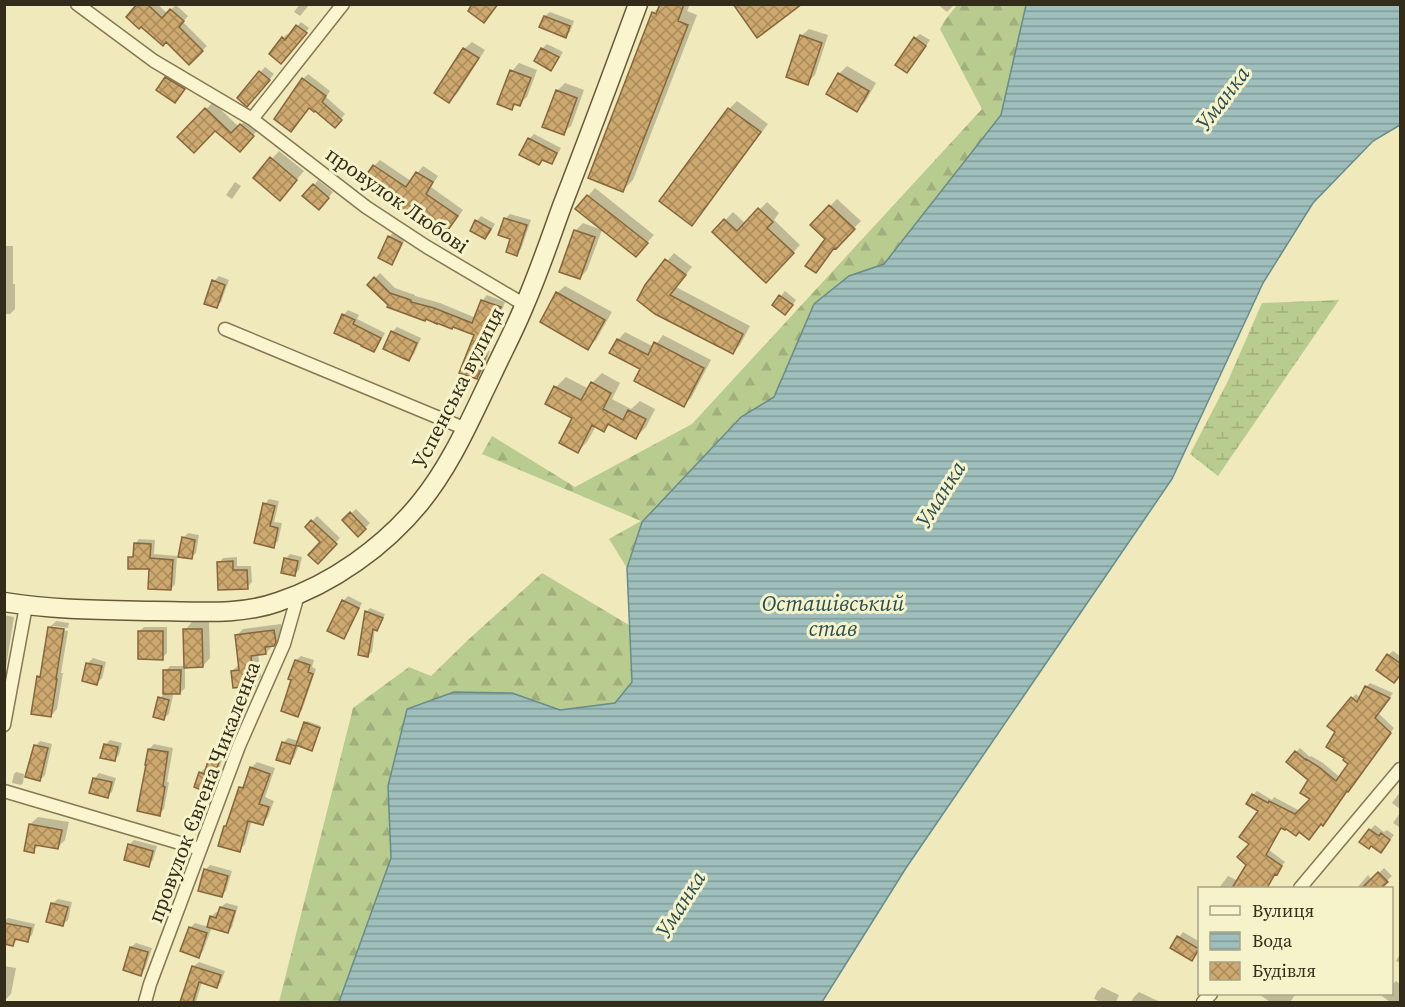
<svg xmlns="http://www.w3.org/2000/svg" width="1405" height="1007" viewBox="0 0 1405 1007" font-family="'Source Serif 4',serif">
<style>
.forest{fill:url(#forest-firs)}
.wetland{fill:url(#wetland-marsh)}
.water{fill:url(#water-rules);stroke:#678c8a;stroke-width:1.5}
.shadow{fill:#0003}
.building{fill:url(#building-cross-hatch);stroke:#86663a;stroke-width:1.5}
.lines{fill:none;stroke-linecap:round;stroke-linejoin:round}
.street-casing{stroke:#867854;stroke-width:15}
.secondary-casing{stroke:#675938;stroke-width:21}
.street{stroke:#faf5ce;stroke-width:12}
.secondary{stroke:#faf5ce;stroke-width:18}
.labels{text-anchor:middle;stroke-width:6;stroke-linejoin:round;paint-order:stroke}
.street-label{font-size:21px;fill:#342c1a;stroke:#f6f2ca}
.water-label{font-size:22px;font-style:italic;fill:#294f55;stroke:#f6f2ca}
</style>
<defs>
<pattern id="forest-firs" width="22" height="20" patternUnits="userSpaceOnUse" patternTransform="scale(1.5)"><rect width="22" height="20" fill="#b9cc8f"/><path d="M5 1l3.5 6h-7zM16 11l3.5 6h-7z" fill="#a0af7b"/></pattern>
<pattern id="wetland-marsh" width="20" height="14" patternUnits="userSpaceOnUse" patternTransform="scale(1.5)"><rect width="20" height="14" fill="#b9cc8f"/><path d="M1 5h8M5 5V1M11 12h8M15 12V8" fill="none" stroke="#a0af7b"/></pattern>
<pattern id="water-rules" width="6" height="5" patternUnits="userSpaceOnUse" patternTransform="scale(1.5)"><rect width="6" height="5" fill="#9fbfbc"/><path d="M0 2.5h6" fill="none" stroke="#829b98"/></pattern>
<pattern id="building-cross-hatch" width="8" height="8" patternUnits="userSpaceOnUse" patternTransform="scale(1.5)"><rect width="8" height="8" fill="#cea96f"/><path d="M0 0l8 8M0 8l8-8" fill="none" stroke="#a88a5a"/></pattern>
</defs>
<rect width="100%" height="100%" fill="#efe9bb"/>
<path class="forest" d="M 957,5 L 1026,5 L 1001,115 L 884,264 L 849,276 L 814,304 L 774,397 L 741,417 L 642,521 L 627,568 L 609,539 L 641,521 L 482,454 L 492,436 L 575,487 L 692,424 L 982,109 L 940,29 L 945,20 Z
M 542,573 L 629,625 L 632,682 L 615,703 L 560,710 L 512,693 L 388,786 L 391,858 L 339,1002 L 279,1002 L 353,708 L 409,667 L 431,676 L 469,639 Z"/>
<path class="wetland" d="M 1339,300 L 1218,476 L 1190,454 L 1227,383 L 1262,303 Z"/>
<path class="water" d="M 1026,5 L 1400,5 L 1400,125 L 1373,141 L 1313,203 L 1263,283 L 1172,479 L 906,868 L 822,1002 L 339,1002 L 391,858 L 388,786 L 407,709 L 454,692 L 512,693 L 560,710 L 615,703 L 632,682 L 627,568 L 642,522 L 741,417 L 774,397 L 814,304 L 849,276 L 884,264 L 1001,115 Z"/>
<path class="shadow" d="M 139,4 L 157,4 L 167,13 L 176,5 L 188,16 L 183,22 L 207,46 L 189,63 L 166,40 L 141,25 Z
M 300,4 L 310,4 L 300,16 L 294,12 Z
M 662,4 L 690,4 L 687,11 L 697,15 L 633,180 L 623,190 L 653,13 Z
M 937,4 L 955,4 L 947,12 Z
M 550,12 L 574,21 L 570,32 L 565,36 L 541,27 L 545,16 Z
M 301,22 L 309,28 L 285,58 L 283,38 L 287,34 L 289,36 Z
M 809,29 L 828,35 L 815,75 L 807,83 L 801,36 Z
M 920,34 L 930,40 L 912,67 L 907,71 L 915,38 Z
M 472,42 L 485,50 L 457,94 L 449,101 L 464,49 Z
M 547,44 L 563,52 L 556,64 L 551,69 L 536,61 L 543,48 Z
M 519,63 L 537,70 L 527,97 L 519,104 L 517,103 L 512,108 L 512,71 Z
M 847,66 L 876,83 L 865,102 L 857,110 L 839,74 Z
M 265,67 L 274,74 L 252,100 L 239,98 Z
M 171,73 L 188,84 L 175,102 L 166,78 Z
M 308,74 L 330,91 L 326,97 L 345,114 L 339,121 L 314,110 L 303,79 Z
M 565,83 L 584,90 L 571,126 L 563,133 L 557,91 Z
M 737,101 L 768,124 L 699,216 L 661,201 L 729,109 Z
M 213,102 L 239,127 L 247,118 L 259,128 L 247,143 L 215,129 L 179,137 Z
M 534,134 L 561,148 L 556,157 L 551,162 L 529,139 Z
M 279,151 L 304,171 L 287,191 L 255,178 Z
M 380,160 L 411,181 L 423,166 L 438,176 L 431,187 L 463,210 L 449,229 L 443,235 L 398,203 L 374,166 Z
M 318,180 L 333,192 L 324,203 L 314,185 Z
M 235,182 L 241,186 L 232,199 L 226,195 Z
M 595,188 L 654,235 L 636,255 L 588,196 Z
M 837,199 L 861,221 L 835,247 L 823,264 L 816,271 L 827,239 L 812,225 Z
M 767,202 L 779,213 L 774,220 L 800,245 L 774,273 L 714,232 L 733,212 L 746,224 Z
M 510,214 L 531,220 L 521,249 L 516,254 L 512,238 L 505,219 Z
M 481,216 L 495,224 L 490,233 L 485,238 L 477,221 Z
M 583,223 L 602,230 L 587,270 L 580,278 L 561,271 L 576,230 Z
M 394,232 L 406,238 L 396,258 L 392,263 L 389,237 Z
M 4,246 L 13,246 L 13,284 L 15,284 L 15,309 L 10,314 L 4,314 Z
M 674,253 L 692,267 L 676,287 L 750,326 L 740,345 L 732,353 L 646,286 Z
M 380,273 L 395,288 L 415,295 L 415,296 L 440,303 L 476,318 L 482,301 L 487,295 L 505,302 L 487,350 L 490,351 L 482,372 L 477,378 L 476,334 L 369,285 Z
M 219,276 L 229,280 L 221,302 L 217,307 L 214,281 Z
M 565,286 L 612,312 L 596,340 L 588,348 L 557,293 Z
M 785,291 L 796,300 L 790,309 L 774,305 Z
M 348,310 L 359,315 L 357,319 L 385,333 L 378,346 L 373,351 L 343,315 Z
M 397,327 L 421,338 L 414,354 L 409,359 L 392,332 Z
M 625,332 L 654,347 L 663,335 L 711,360 L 691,398 L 683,405 L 642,368 L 618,340 Z
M 602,373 L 620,383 L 612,399 L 631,409 L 640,401 L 655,409 L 646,427 L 636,437 L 611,423 L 604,430 L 596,426 L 587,442 L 577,452 L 574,417 L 556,387 L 566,377 L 589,389 L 592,383 Z
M 269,499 L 279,501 L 274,522 L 282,523 L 278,541 L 273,546 L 265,504 Z
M 356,509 L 370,523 L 358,535 L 344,520 Z
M 317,516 L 340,538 L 318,562 L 322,542 L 307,527 Z
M 188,533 L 199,535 L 196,553 L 191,558 L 183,538 Z
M 139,539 L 155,540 L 154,554 L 177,556 L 175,584 L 171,589 L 151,567 L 130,558 L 135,553 L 135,544 Z
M 290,554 L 302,557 L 299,570 L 294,575 L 285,559 Z
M 237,557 L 237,566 L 251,566 L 252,582 L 247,587 L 219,563 L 223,558 Z
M 348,596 L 362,603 L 348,632 L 343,637 L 343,601 Z
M 370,608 L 385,614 L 380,625 L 377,629 L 375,628 L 372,652 L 368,655 L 366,612 Z
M 4,615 L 14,617 L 4,680 Z
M 56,621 L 69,623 L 68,628 L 53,626 L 53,629 L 68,631 L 61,673 L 63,673 L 57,709 L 51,716 L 39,677 L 42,673 L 50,627 Z
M 192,622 L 209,622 L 210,658 L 203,666 L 185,667 L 185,688 L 180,693 L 166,694 L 173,695 L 169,714 L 164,718 L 160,698 L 165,693 L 165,671 L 170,666 L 186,666 L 185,630 Z
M 281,624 L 282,634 L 281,637 L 266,653 L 258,653 L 261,677 L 254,684 L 232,671 L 240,664 L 236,636 L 243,629 Z
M 144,627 L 167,627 L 167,653 L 162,658 L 139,632 Z
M 1393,651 L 1400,656 L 1400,674 L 1388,655 Z
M 301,656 L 314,660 L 312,667 L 316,669 L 302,710 L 297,715 L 293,679 L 290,678 L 296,660 Z
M 93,658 L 106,662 L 102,678 L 97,683 L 84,680 L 88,663 Z
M 1370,683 L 1393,693 L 1378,713 L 1394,728 L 1352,786 L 1321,823 L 1299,830 L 1282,827 L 1269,850 L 1285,862 L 1276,873 L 1267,888 L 1219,888 L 1228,876 L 1238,881 L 1248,865 L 1252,844 L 1260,811 L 1253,795 L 1257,791 L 1272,800 L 1274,797 L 1300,811 L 1313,799 L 1310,779 L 1296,752 L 1300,748 L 1310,757 L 1311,756 L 1323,763 L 1341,778 L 1350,764 L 1352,698 L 1356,694 L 1361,698 L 1366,687 Z
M 307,721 L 321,726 L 313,747 L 299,745 L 294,758 L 289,763 L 278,759 L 284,742 L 288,738 L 299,741 L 305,723 Z
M 110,740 L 122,743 L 119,755 L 114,760 L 105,745 Z
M 40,741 L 52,744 L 45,775 L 40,780 L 35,746 Z
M 154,744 L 173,748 L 167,782 L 169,782 L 164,809 L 159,814 L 149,749 Z
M 215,754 L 223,757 L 215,780 L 206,790 L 200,773 L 205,768 L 207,769 L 210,759 Z
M 257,762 L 275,768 L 265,797 L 274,801 L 268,817 L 262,824 L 252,820 L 245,844 L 239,851 L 225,826 L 228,823 L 241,788 L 246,782 L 251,768 Z
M 16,772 L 24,774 L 23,783 L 21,785 L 12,783 L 14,774 Z
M 99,773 L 116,778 L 112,792 L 107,796 L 91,792 L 95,778 Z
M 1400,792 L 1400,809 L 1392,803 Z
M 1400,813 L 1400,825 L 1399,827 L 1393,823 Z
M 38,817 L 69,822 L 65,840 L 58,847 L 40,844 L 33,851 L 30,824 Z
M 1375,825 L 1384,832 L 1387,830 L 1394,835 L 1385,847 L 1370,830 Z
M 134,840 L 157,846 L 153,860 L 148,865 L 129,845 Z
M 210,865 L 232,871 L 226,891 L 221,896 L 205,870 Z
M 1384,868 L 1392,876 L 1379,888 L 1357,888 L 1368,875 L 1372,880 Z
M 58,899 L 72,902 L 68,920 L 63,924 L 48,921 L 53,903 Z
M 226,903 L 238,906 L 232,927 L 228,932 L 212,927 L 203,951 L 199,956 L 190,928 L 195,923 L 209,927 L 211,917 L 216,912 L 220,913 L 221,907 Z
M 8,918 L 35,924 L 32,935 L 27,940 L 18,939 L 13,944 L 4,942 L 4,921 Z
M 1183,932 L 1200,942 L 1200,949 L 1191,959 L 1172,947 Z
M 136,943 L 152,948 L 145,969 L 140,974 L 131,947 Z
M 1400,954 L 1400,963 L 1396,961 Z
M 199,962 L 225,971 L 221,982 L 217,987 L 202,982 L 196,1002 L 178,1002 L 183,999 L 194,966 Z
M 4,966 L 16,968 L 11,994 L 6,999 L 4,999 Z
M 1396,981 L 1400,984 L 1400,1002 L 1390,1002 L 1382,996 L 1384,994 L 1392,994 L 1392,985 Z
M 1102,987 L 1119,995 L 1116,1002 L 1101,1002 L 1094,999 L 1097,992 Z
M 1139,992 L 1158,1001 L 1157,1002 L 1131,1002 L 1134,997 Z
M 1259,994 L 1293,994 L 1295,995 L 1290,1002 L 1270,1002 Z"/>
<path class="building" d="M 137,4 L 147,4 L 162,18 L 170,9 L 184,21 L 179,27 L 203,51 L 189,65 L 166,42 L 163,46 L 141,27 L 139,29 L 126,17 Z
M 472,4 L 498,4 L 484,23 L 468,11 Z
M 660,4 L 684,4 L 678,21 L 688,25 L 623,192 L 588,178 L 652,12 L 656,14 Z
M 733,4 L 802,4 L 757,38 Z
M 544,16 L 570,26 L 566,38 L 539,27 Z
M 296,25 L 307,33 L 281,64 L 269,54 L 282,37 L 285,40 Z
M 800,35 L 822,43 L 808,85 L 786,77 Z
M 914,37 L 926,46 L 907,73 L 895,65 Z
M 463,48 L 479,58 L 449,103 L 434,93 Z
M 541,48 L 559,57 L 551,71 L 534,61 Z
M 510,70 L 531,78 L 520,106 L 514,104 L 512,110 L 497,104 Z
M 259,71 L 270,80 L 247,107 L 237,98 Z
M 838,73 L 869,91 L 857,112 L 826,94 Z
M 165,77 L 185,89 L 175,103 L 156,90 Z
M 302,78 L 326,96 L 322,102 L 342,120 L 335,128 L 315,111 L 314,112 L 309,108 L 291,132 L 274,119 Z
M 556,90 L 577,98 L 564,135 L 542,127 Z
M 205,108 L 231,133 L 240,124 L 254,136 L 240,152 L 215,131 L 194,153 L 177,137 Z
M 728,108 L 761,132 L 692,226 L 659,201 Z
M 528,138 L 557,153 L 552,164 L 542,160 L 539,165 L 519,155 Z
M 270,157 L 297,180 L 280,201 L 253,178 Z
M 373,165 L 406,187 L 416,172 L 433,182 L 426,194 L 458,216 L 443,237 L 412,215 L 410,218 L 393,207 L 396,203 L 362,181 Z
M 313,184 L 329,198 L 319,210 L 302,196 Z
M 587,195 L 648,243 L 636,257 L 575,209 Z
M 829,205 L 855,229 L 836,249 L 834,248 L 816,273 L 805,266 L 825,239 L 810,225 Z
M 758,208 L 773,222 L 767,228 L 794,253 L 766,283 L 712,232 L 724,219 L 737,231 Z
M 504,218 L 527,225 L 517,256 L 506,252 L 510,239 L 498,235 Z
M 475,220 L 491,229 L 485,239 L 470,231 Z
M 574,230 L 595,237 L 580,279 L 559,272 Z
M 388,236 L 402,243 L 392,265 L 378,258 Z
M 665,259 L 686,275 L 670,295 L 743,334 L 733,354 L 655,314 L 637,300 L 645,285 Z
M 374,277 L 390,293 L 411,300 L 411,302 L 434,308 L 472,323 L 481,300 L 501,307 L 483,355 L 486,356 L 477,379 L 459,373 L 474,335 L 453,327 L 452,329 L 437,323 L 437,324 L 426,319 L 425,321 L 387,307 L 388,305 L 367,285 Z
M 212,280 L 225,285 L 217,308 L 204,304 Z
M 556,292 L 605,320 L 588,350 L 540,322 Z
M 779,295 L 793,305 L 785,315 L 772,305 Z
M 342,314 L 355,320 L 353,324 L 381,338 L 374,352 L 361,346 L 361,345 L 334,333 Z
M 391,331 L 417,343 L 409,361 L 383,349 Z
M 617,339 L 648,355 L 654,342 L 704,368 L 684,407 L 634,381 L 640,369 L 609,353 Z
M 591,382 L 611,393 L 603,409 L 623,420 L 628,410 L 646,419 L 636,439 L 608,424 L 604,432 L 592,425 L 578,453 L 559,443 L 572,418 L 545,404 L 554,386 L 581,400 Z
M 263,503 L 275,506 L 270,526 L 278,528 L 274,548 L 254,543 Z
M 350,512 L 366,529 L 358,537 L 342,520 Z
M 311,520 L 337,544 L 318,564 L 308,555 L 320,542 L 305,527 Z
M 182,537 L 195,540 L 192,559 L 178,557 Z
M 134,543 L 151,544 L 150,558 L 173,560 L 171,590 L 148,589 L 149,569 L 128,569 L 128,557 L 133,557 Z
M 284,558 L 298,561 L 295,576 L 281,573 Z
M 233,561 L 233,570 L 247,570 L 248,589 L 218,590 L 217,562 Z
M 342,600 L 359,608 L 344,639 L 327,631 Z
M 365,611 L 383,618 L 377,631 L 373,629 L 368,657 L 358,655 Z
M 48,627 L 64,629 L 56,679 L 57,679 L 51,717 L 31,714 L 37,676 L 40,677 Z
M 183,629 L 202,629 L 203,667 L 184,668 Z
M 274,630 L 276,642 L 274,646 L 265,647 L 266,654 L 251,656 L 255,686 L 233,688 L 231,671 L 239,670 L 235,635 Z
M 138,631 L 163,631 L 163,660 L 138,659 Z
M 1387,654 L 1401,664 L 1401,674 L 1394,683 L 1376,670 Z
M 295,660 L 310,665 L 308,672 L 313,674 L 298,717 L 281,711 L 291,680 L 288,679 Z
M 86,663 L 102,666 L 97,685 L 82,681 Z
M 163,670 L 181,670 L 180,694 L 163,694 Z
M 1365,686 L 1390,698 L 1375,718 L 1391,733 L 1348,792 L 1347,791 L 1323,826 L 1321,824 L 1309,840 L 1299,832 L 1296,836 L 1286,829 L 1285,830 L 1281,828 L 1266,855 L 1282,866 L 1277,875 L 1275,874 L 1267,888 L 1232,888 L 1246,865 L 1237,857 L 1249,844 L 1239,837 L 1258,811 L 1246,804 L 1252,794 L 1268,803 L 1269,801 L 1295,814 L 1310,799 L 1300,793 L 1308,780 L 1286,762 L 1295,751 L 1306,760 L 1306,759 L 1319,767 L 1336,781 L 1348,764 L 1343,760 L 1344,758 L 1326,747 L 1335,732 L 1327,726 L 1351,697 L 1357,702 Z
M 158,697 L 169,700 L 164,720 L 153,717 Z
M 304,722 L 320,728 L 312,751 L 296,745 Z
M 282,742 L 296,746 L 290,764 L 276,760 Z
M 104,744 L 118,747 L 115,761 L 100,758 Z
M 34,745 L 48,748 L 40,781 L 25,777 Z
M 148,749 L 168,752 L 163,786 L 165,787 L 160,816 L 137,811 L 146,765 L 145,765 Z
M 209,758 L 219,762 L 211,787 L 208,785 L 206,792 L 194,787 L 199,772 L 204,774 Z
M 250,767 L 270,774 L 259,804 L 269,807 L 263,825 L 248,821 L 240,852 L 218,846 L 224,826 L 226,826 L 239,787 L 243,788 Z
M 93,778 L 112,782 L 108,798 L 89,793 Z
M 29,824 L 62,830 L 58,849 L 35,845 L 34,853 L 24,851 Z
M 1369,829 L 1379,836 L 1381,833 L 1390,840 L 1381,853 L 1371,846 L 1369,849 L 1359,842 Z
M 128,844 L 153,851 L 149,867 L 124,860 Z
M 204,869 L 228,876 L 222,897 L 198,891 Z
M 1378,872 L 1388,882 L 1381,888 L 1362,888 Z
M 51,903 L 68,907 L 63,926 L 46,922 Z
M 220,907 L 235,911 L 228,933 L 207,927 L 210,916 L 216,918 Z
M 4,923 L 31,928 L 28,942 L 15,939 L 13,946 L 4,944 Z
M 189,927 L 207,933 L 199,958 L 180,951 Z
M 1177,936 L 1199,949 L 1192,961 L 1170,948 Z
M 130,947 L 148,952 L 141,976 L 123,970 Z
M 192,966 L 221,975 L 217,988 L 199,982 L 193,1002 L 180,1002 Z"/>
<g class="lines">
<defs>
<path id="street" d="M 77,4 L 154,61 L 252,119 L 343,4
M 252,119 L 366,207 L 427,247 L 525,305
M 225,329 L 466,429
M 4,725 L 26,606
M 4,791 L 200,849
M 1300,888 L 1400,769
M 145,1002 L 150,984 L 239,746 L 284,644 L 298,595
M 1203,1002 L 1211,994"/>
<path id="secondary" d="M 4,602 C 53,610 105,610 154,611 C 195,611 239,616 278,602 C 332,584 384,547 420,503 C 451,465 470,420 491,377 C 502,353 515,329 525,304 C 539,272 550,239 562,206 C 588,139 613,72 638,4"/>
</defs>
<use href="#street" class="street-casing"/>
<use href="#secondary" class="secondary-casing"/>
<use href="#street" class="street"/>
<use href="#secondary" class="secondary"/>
</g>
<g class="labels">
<g class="street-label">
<text transform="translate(397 200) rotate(35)" y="7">провулок Любові</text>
<text transform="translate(458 388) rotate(-63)" y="7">Успенська вулиця</text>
<text transform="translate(204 792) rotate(-69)" y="7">провулок Євгена Чикаленка</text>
</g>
<g class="water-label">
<text transform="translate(1222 98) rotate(-53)" y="8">Уманка</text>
<text transform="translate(940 494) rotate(-58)" y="8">Уманка</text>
<text x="833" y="611">Осташівський<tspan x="833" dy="25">став</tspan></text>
<text transform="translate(680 904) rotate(-58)" y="8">Уманка</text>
</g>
</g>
<rect width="1405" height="1007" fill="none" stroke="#342c1a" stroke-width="12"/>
<rect x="1198" y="887" width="195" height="108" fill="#f6f2ca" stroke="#a8a384" stroke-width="1.5"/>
<rect x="1210" y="906" width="30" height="9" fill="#faf5ce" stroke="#a8a384" stroke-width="1.5"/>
<text x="1252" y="917" font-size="18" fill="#342c1a">Вулиця</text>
<rect x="1210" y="932" width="30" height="18" fill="url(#water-rules)" stroke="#a8a384" stroke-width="1.5"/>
<text x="1252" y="947" font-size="18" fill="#342c1a">Вода</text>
<rect x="1210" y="962" width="30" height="18" fill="url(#building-cross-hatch)" stroke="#a8a384" stroke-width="1.5"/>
<text x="1252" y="977" font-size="18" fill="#342c1a">Будівля</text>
</svg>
